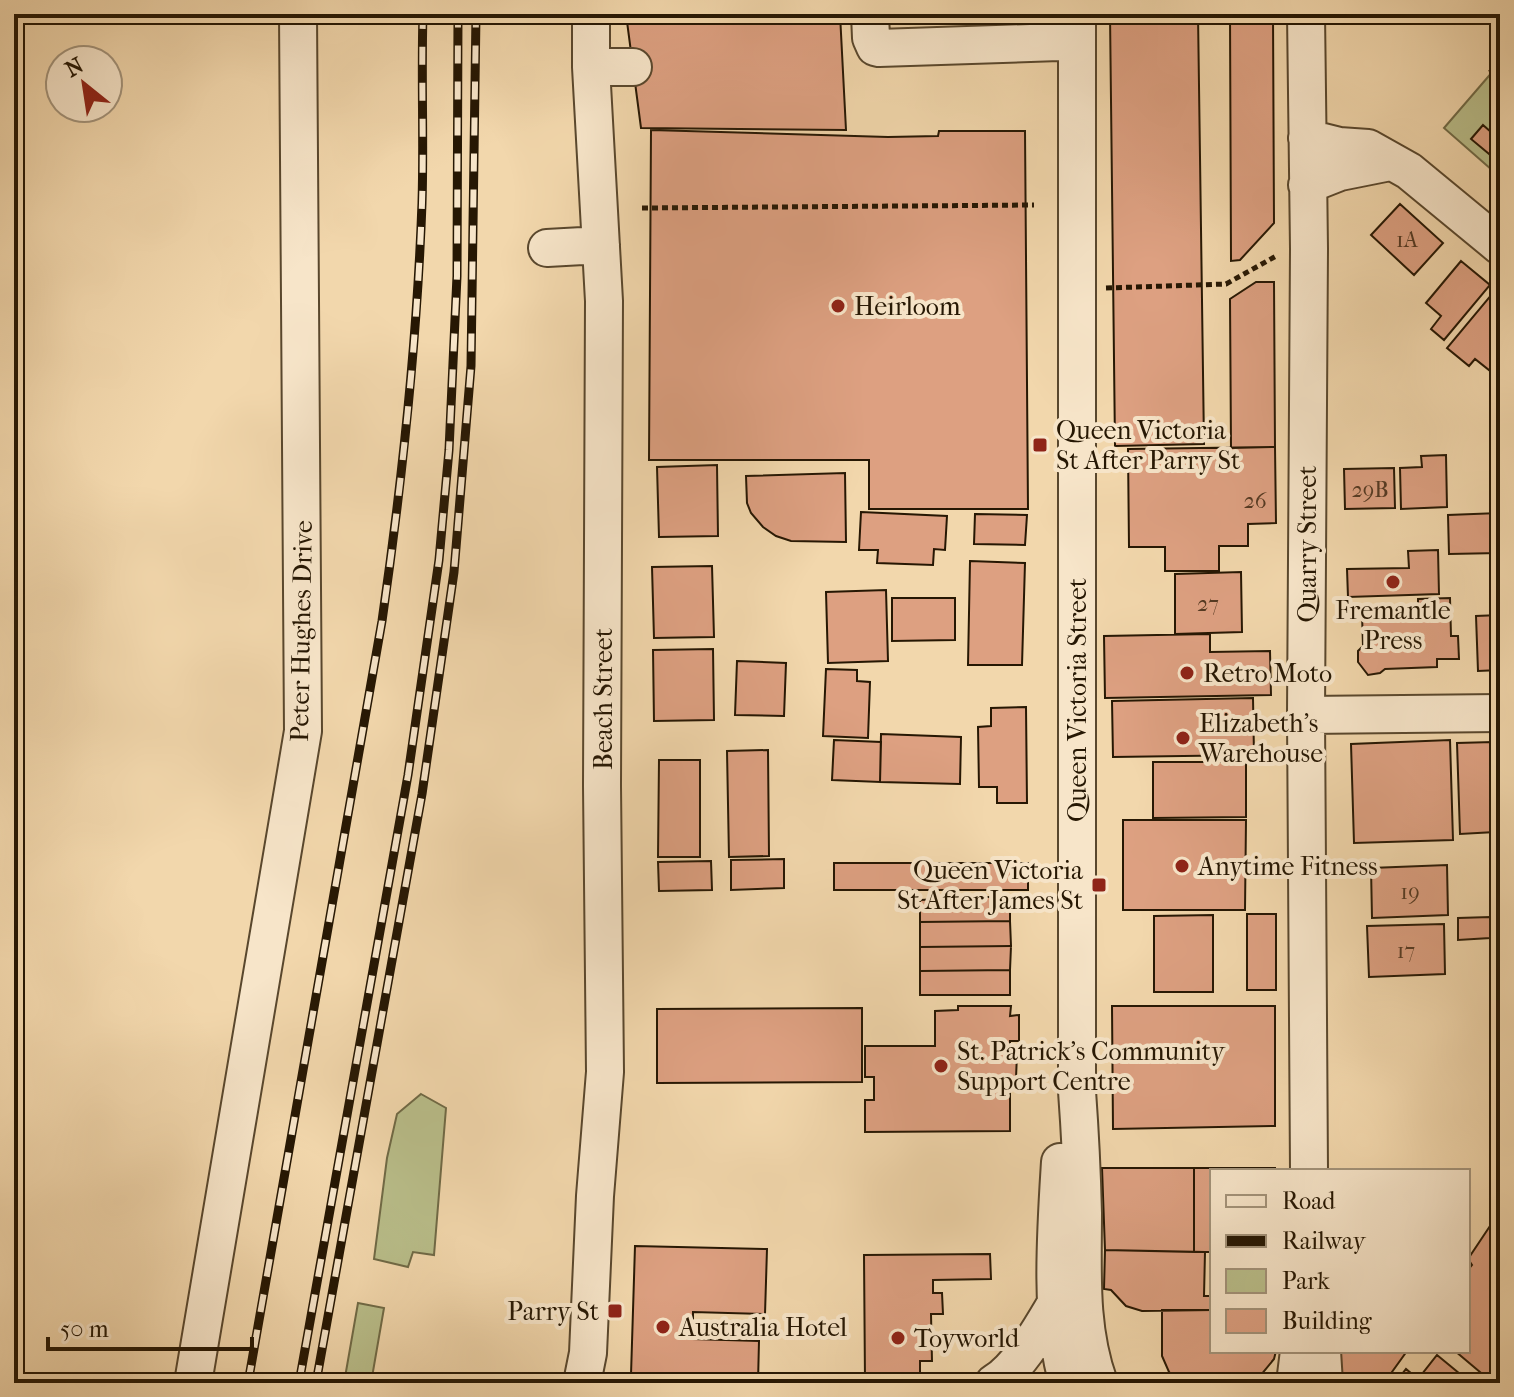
<svg xmlns="http://www.w3.org/2000/svg" width="1514" height="1397" viewBox="0 0 1514 1397" font-family="'IM FELL French Canon',serif">
<style>
.green{fill:#b9be8a;stroke:#706a46;stroke-width:2}
.building{fill:#dda081;stroke:#261703;stroke-width:2}
.lines{fill:none;stroke-linecap:round;stroke-linejoin:round}
.minor-casing{stroke:#59472d;stroke-width:40}
.path{stroke:#261703;stroke-width:5;stroke-dasharray:6 4;stroke-linecap:butt}
.minor{stroke:#f7e5c9;stroke-width:36}
.rail-casing{stroke:#261703;stroke-width:9}
.rail{stroke:#f7e5c9;stroke-width:6;stroke-dasharray:18;stroke-linecap:butt}
.poi-dot{fill:#8f2418;stroke:#f7e5c9;stroke-width:3}
.labels{text-anchor:middle;stroke-width:8;stroke-linejoin:round;paint-order:stroke}
.number-label{font-size:22px;fill:#543922}
.poi-label{font-size:26px;fill:#261703;stroke:#f7e5c9;text-anchor:start}
.street-label{font-size:26px;fill:#261703;stroke:#f7e5c9}
</style>
<rect width="100%" height="100%" fill="#f2d7ac"/>
<filter id="stains"><feTurbulence type="fractalNoise" baseFrequency=".0025" numOctaves="4"/><feColorMatrix values="0 0 0 0 .2 0 0 0 0 .09 0 0 0 0 .02 0 0 0 .5 -.17"/></filter>
<radialGradient id="worn" r=".72"><stop offset=".6" stop-color="#630" stop-opacity="0"/><stop offset="1" stop-color="#630" stop-opacity=".3"/></radialGradient>
<path class="green" d="M 1500,63 L 1500,177 L 1444,128 Z
M 421,1094 L 446,1108 L 434,1255 L 413,1252 L 408,1267 L 374,1259 L 387,1158 L 397,1114 Z
M 358,1303 L 384,1308 L 371,1383 L 344,1383 Z"/>
<path class="building" d="M 626,14 L 840,14 L 846,130 L 641,128 Z
M 1110,14 L 1198,14 L 1204,444 L 1115,446 Z
M 1230,14 L 1273,14 L 1274,223 L 1240,260 L 1231,261 Z
M 1483,125 L 1500,140 L 1500,163 L 1471,139 Z
M 651,130 L 888,137 L 938,136 L 939,131 L 1025,131 L 1028,509 L 869,509 L 869,460 L 649,460 Z
M 1400,204 L 1443,243 L 1414,275 L 1371,235 Z
M 1461,261 L 1490,285 L 1444,340 L 1431,329 L 1441,316 L 1426,303 Z
M 1256,282 L 1274,282 L 1275,447 L 1231,448 L 1230,299 Z
M 1492,294 L 1500,300 L 1500,367 L 1494,374 L 1475,359 L 1469,366 L 1447,348 Z
M 1275,447 L 1276,523 L 1248,524 L 1248,546 L 1219,546 L 1219,571 L 1165,571 L 1165,547 L 1129,547 L 1128,449 Z
M 1446,455 L 1447,507 L 1401,509 L 1400,468 L 1422,467 L 1421,456 Z
M 717,465 L 718,536 L 659,537 L 657,467 Z
M 1394,468 L 1395,508 L 1345,509 L 1344,469 Z
M 845,473 L 846,542 L 791,541 L 776,536 L 763,527 L 751,513 L 747,503 L 746,476 Z
M 861,512 L 947,516 L 945,550 L 934,549 L 933,565 L 877,563 L 878,550 L 859,550 Z
M 1499,513 L 1499,553 L 1449,554 L 1448,515 Z
M 975,514 L 1027,515 L 1025,545 L 974,544 Z
M 1438,550 L 1439,594 L 1348,597 L 1347,569 L 1409,568 L 1408,551 Z
M 970,561 L 1025,563 L 1022,665 L 968,665 Z
M 712,566 L 714,637 L 654,638 L 652,567 Z
M 1241,572 L 1242,632 L 1175,634 L 1175,574 Z
M 886,590 L 888,661 L 828,663 L 826,592 Z
M 892,598 L 955,598 L 955,640 L 892,641 Z
M 1450,598 L 1451,636 L 1458,636 L 1459,659 L 1437,659 L 1437,667 L 1385,669 L 1380,673 L 1368,675 L 1358,662 L 1358,651 L 1363,646 L 1362,614 L 1418,612 L 1418,599 Z
M 1500,615 L 1500,670 L 1478,671 L 1476,616 Z
M 1210,634 L 1210,652 L 1270,651 L 1271,695 L 1105,698 L 1104,636 Z
M 713,649 L 714,720 L 654,721 L 653,650 Z
M 737,661 L 786,663 L 784,716 L 735,715 Z
M 826,669 L 857,670 L 857,681 L 870,682 L 868,738 L 823,736 Z
M 1253,698 L 1254,755 L 1113,757 L 1112,701 Z
M 1026,707 L 1027,803 L 997,803 L 997,787 L 979,787 L 978,727 L 991,726 L 991,708 Z
M 881,734 L 961,737 L 960,784 L 880,782 Z
M 834,740 L 881,742 L 880,782 L 832,780 Z
M 1450,740 L 1453,840 L 1354,843 L 1351,744 Z
M 1493,742 L 1495,832 L 1460,834 L 1457,743 Z
M 768,750 L 769,856 L 729,857 L 727,751 Z
M 659,760 L 700,760 L 700,857 L 658,857 Z
M 1153,762 L 1246,762 L 1246,817 L 1153,818 Z
M 1123,820 L 1246,820 L 1245,910 L 1123,910 Z
M 784,859 L 784,888 L 731,890 L 731,860 Z
M 711,861 L 712,890 L 659,891 L 658,862 Z
M 834,863 L 1028,863 L 1028,890 L 834,890 Z
M 1447,865 L 1448,915 L 1372,918 L 1371,868 Z
M 1010,896 L 1010,921 L 920,922 L 920,900 Z
M 1247,914 L 1276,914 L 1276,990 L 1247,990 Z
M 1213,915 L 1213,992 L 1154,992 L 1154,916 Z
M 1490,917 L 1490,938 L 1458,940 L 1458,918 Z
M 1010,921 L 1011,946 L 920,947 L 920,922 Z
M 1444,924 L 1445,974 L 1369,977 L 1367,926 Z
M 1011,946 L 1010,970 L 920,971 L 920,947 Z
M 1010,970 L 1010,995 L 920,995 L 920,971 Z
M 958,1006 L 1011,1006 L 1010,1016 L 1019,1015 L 1019,1041 L 1010,1041 L 1010,1054 L 1017,1054 L 1016,1078 L 1010,1078 L 1010,1131 L 865,1132 L 865,1100 L 874,1100 L 874,1077 L 865,1077 L 865,1046 L 935,1046 L 935,1011 L 958,1010 Z
M 1112,1006 L 1275,1006 L 1275,1126 L 1113,1129 Z
M 862,1008 L 862,1082 L 657,1083 L 657,1009 Z
M 1102,1168 L 1194,1168 L 1194,1252 L 1105,1250 Z
M 1194,1168 L 1275,1168 L 1275,1171 L 1212,1171 L 1212,1252 L 1194,1252 Z
M 1500,1211 L 1500,1383 L 1493,1383 L 1455,1351 L 1468,1351 L 1468,1270 L 1472,1265 L 1468,1259 Z
M 635,1246 L 767,1249 L 765,1314 L 693,1312 L 693,1339 L 759,1341 L 758,1383 L 639,1383 L 631,1375 Z
M 1105,1250 L 1205,1252 L 1204,1296 L 1212,1296 L 1212,1310 L 1142,1311 L 1126,1306 L 1111,1290 L 1104,1289 Z
M 990,1254 L 991,1279 L 933,1280 L 933,1293 L 942,1293 L 943,1314 L 931,1314 L 932,1361 L 920,1361 L 920,1379 L 865,1381 L 864,1255 Z
M 1162,1310 L 1212,1310 L 1212,1351 L 1276,1351 L 1274,1359 L 1261,1375 L 1243,1382 L 1184,1382 L 1176,1380 L 1169,1372 L 1162,1356 Z
M 1339,1351 L 1407,1351 L 1384,1383 L 1340,1383 Z
M 1437,1355 L 1471,1383 L 1395,1383 L 1406,1369 L 1418,1379 Z"/>
<g class="lines">
<defs>
<path id="minor" d="M 870,14 L 871,38 L 875,47 L 879,48 L 1059,42
M 1077,14 L 1077,1091 C 1080,1132 1082,1172 1083,1213 C 1083,1271 1079,1328 1099,1383
M 1306,14 L 1309,249 L 1306,715 L 1309,1171
M 591,67 L 633,67
M 1307,138 L 1339,146 L 1368,148 L 1409,171 L 1500,246
M 1307,185 L 1340,172 L 1390,162
M 547,248 L 601,245
M 1306,715 L 1500,713
M 1060,1162 C 1056,1226 1049,1323 1068,1383
M 1322,1351 L 1324,1383
M 193,1383 L 303,731 L 298,14
M 582,1383 L 588,1353 L 595,1196 L 605,1072 L 602,786 L 604,301 L 591,67 L 591,14
M 994,1383 C 1019,1368 1041,1328 1056,1303
M 1295,1383 L 1299,1351"/>
</defs>
<use href="#minor" class="minor-casing"/>
<path class="path" d="M 1490,69 L 1500,80
M 642,208 L 1034,205
M 1106,288 L 1226,284 L 1278,255"/>
<use href="#minor" class="minor"/>
<defs>
<path id="rail" d="M 248,1383 L 382,621 C 402,482 417,343 422,203 C 424,140 421,77 423,14
M 299,1383 L 408,775 L 439,560 L 449,450 L 457,276 L 458,14
M 316,1383 L 422,794 L 454,572 L 471,366 L 476,14"/>
</defs>
<use href="#rail" class="rail-casing"/>
<use href="#rail" class="rail"/>
</g>
<g class="poi-dot">
<circle cx="838" cy="306" r="8"/>
<rect x="1032" y="437" width="16" height="16" rx="4"/>
<circle cx="1393" cy="582" r="8"/>
<circle cx="1187" cy="673" r="8"/>
<circle cx="1183" cy="738" r="8"/>
<circle cx="1182" cy="866" r="8"/>
<rect x="1091" y="877" width="16" height="16" rx="4"/>
<circle cx="941" cy="1066" r="8"/>
<rect x="607" y="1303" width="16" height="16" rx="4"/>
<circle cx="663" cy="1327" r="8"/>
<circle cx="898" cy="1338" r="8"/>
</g>
<g class="labels">
<g class="number-label">
<text x="1407" y="247">1A</text>
<text x="1370" y="497">29B</text>
<text x="1255" y="508">26</text>
<text x="1208" y="611">27</text>
<text x="1410" y="899">19</text>
<text x="1406" y="958">17</text>
</g>
<g class="poi-label">
<text x="854" y="315">Heirloom</text>
<text x="1056" y="439">Queen Victoria<tspan x="1056" dy="30">St After Parry St</tspan></text>
<text x="1393" y="619" text-anchor="middle">Fremantle<tspan x="1393" dy="30">Press</tspan></text>
<text x="1203" y="682">Retro Moto</text>
<text x="1199" y="732">Elizabeth's<tspan x="1199" dy="30">Warehouse</tspan></text>
<text x="1198" y="875">Anytime Fitness</text>
<text x="1083" y="879" text-anchor="end">Queen Victoria<tspan x="1083" dy="30">St After James St</tspan></text>
<text x="957" y="1060">St. Patrick's Community<tspan x="957" dy="30">Support Centre</tspan></text>
<text x="599" y="1320" text-anchor="end">Parry St</text>
<text x="679" y="1336">Australia Hotel</text>
<text x="914" y="1347">Toyworld</text>
</g>
<g class="street-label">
<text transform="translate(1307 544) rotate(-90)" y="9">Quarry Street</text>
<text transform="translate(301 631) rotate(-89)" y="9">Peter Hughes Drive</text>
<text transform="translate(603 699) rotate(-90)" y="9">Beach Street</text>
<text transform="translate(1077 700) rotate(-90)" y="9">Queen Victoria Street</text>
</g>
</g>
<rect width="1514" height="1397" fill="none" stroke="#f2d7ac" stroke-width="48"/>
<rect x="16" y="16" width="1482" height="1365" fill="none" stroke="#261703" stroke-width="4"/>
<rect x="24" y="24" width="1466" height="1349" fill="none" stroke="#261703" stroke-width="2"/>
<rect x="1210" y="1169" width="260" height="184" fill="#f7e5c9" stroke="#a3937a" stroke-width="2"/>
<rect x="1226" y="1195" width="40" height="12" fill="#f7e5c9" stroke="#a3937a" stroke-width="2"/>
<text x="1282" y="1209" font-size="24" fill="#261703">Road</text>
<rect x="1226" y="1235" width="40" height="12" fill="#261703" stroke="#a3937a" stroke-width="2"/>
<text x="1282" y="1249" font-size="24" fill="#261703">Railway</text>
<rect x="1226" y="1269" width="40" height="24" fill="#b9be8a" stroke="#a3937a" stroke-width="2"/>
<text x="1282" y="1289" font-size="24" fill="#261703">Park</text>
<rect x="1226" y="1309" width="40" height="24" fill="#dda081" stroke="#a3937a" stroke-width="2"/>
<text x="1282" y="1329" font-size="24" fill="#261703">Building</text>
<g transform="translate(84 84) rotate(330)"><circle r="38" fill="#f7e5c9" stroke="#a3937a" stroke-width="2"/>
<path d="M0-6L14 30L0 20L-14 30Z" fill="#8f2418"/>
<text y="-12" font-size="22" font-weight="bold" text-anchor="middle" fill="#261703">N</text>
</g>
<path d="M48 1337v12h204v-12" fill="none" stroke="#261703" stroke-width="4"/>
<text x="60" y="1337" font-size="24" fill="#261703" stroke="#f7e5c9" stroke-width="6" paint-order="stroke">50 m</text>
<rect width="100%" height="100%" filter="url(#stains)"/>
<rect width="100%" height="100%" fill="url(#worn)"/>
</svg>
